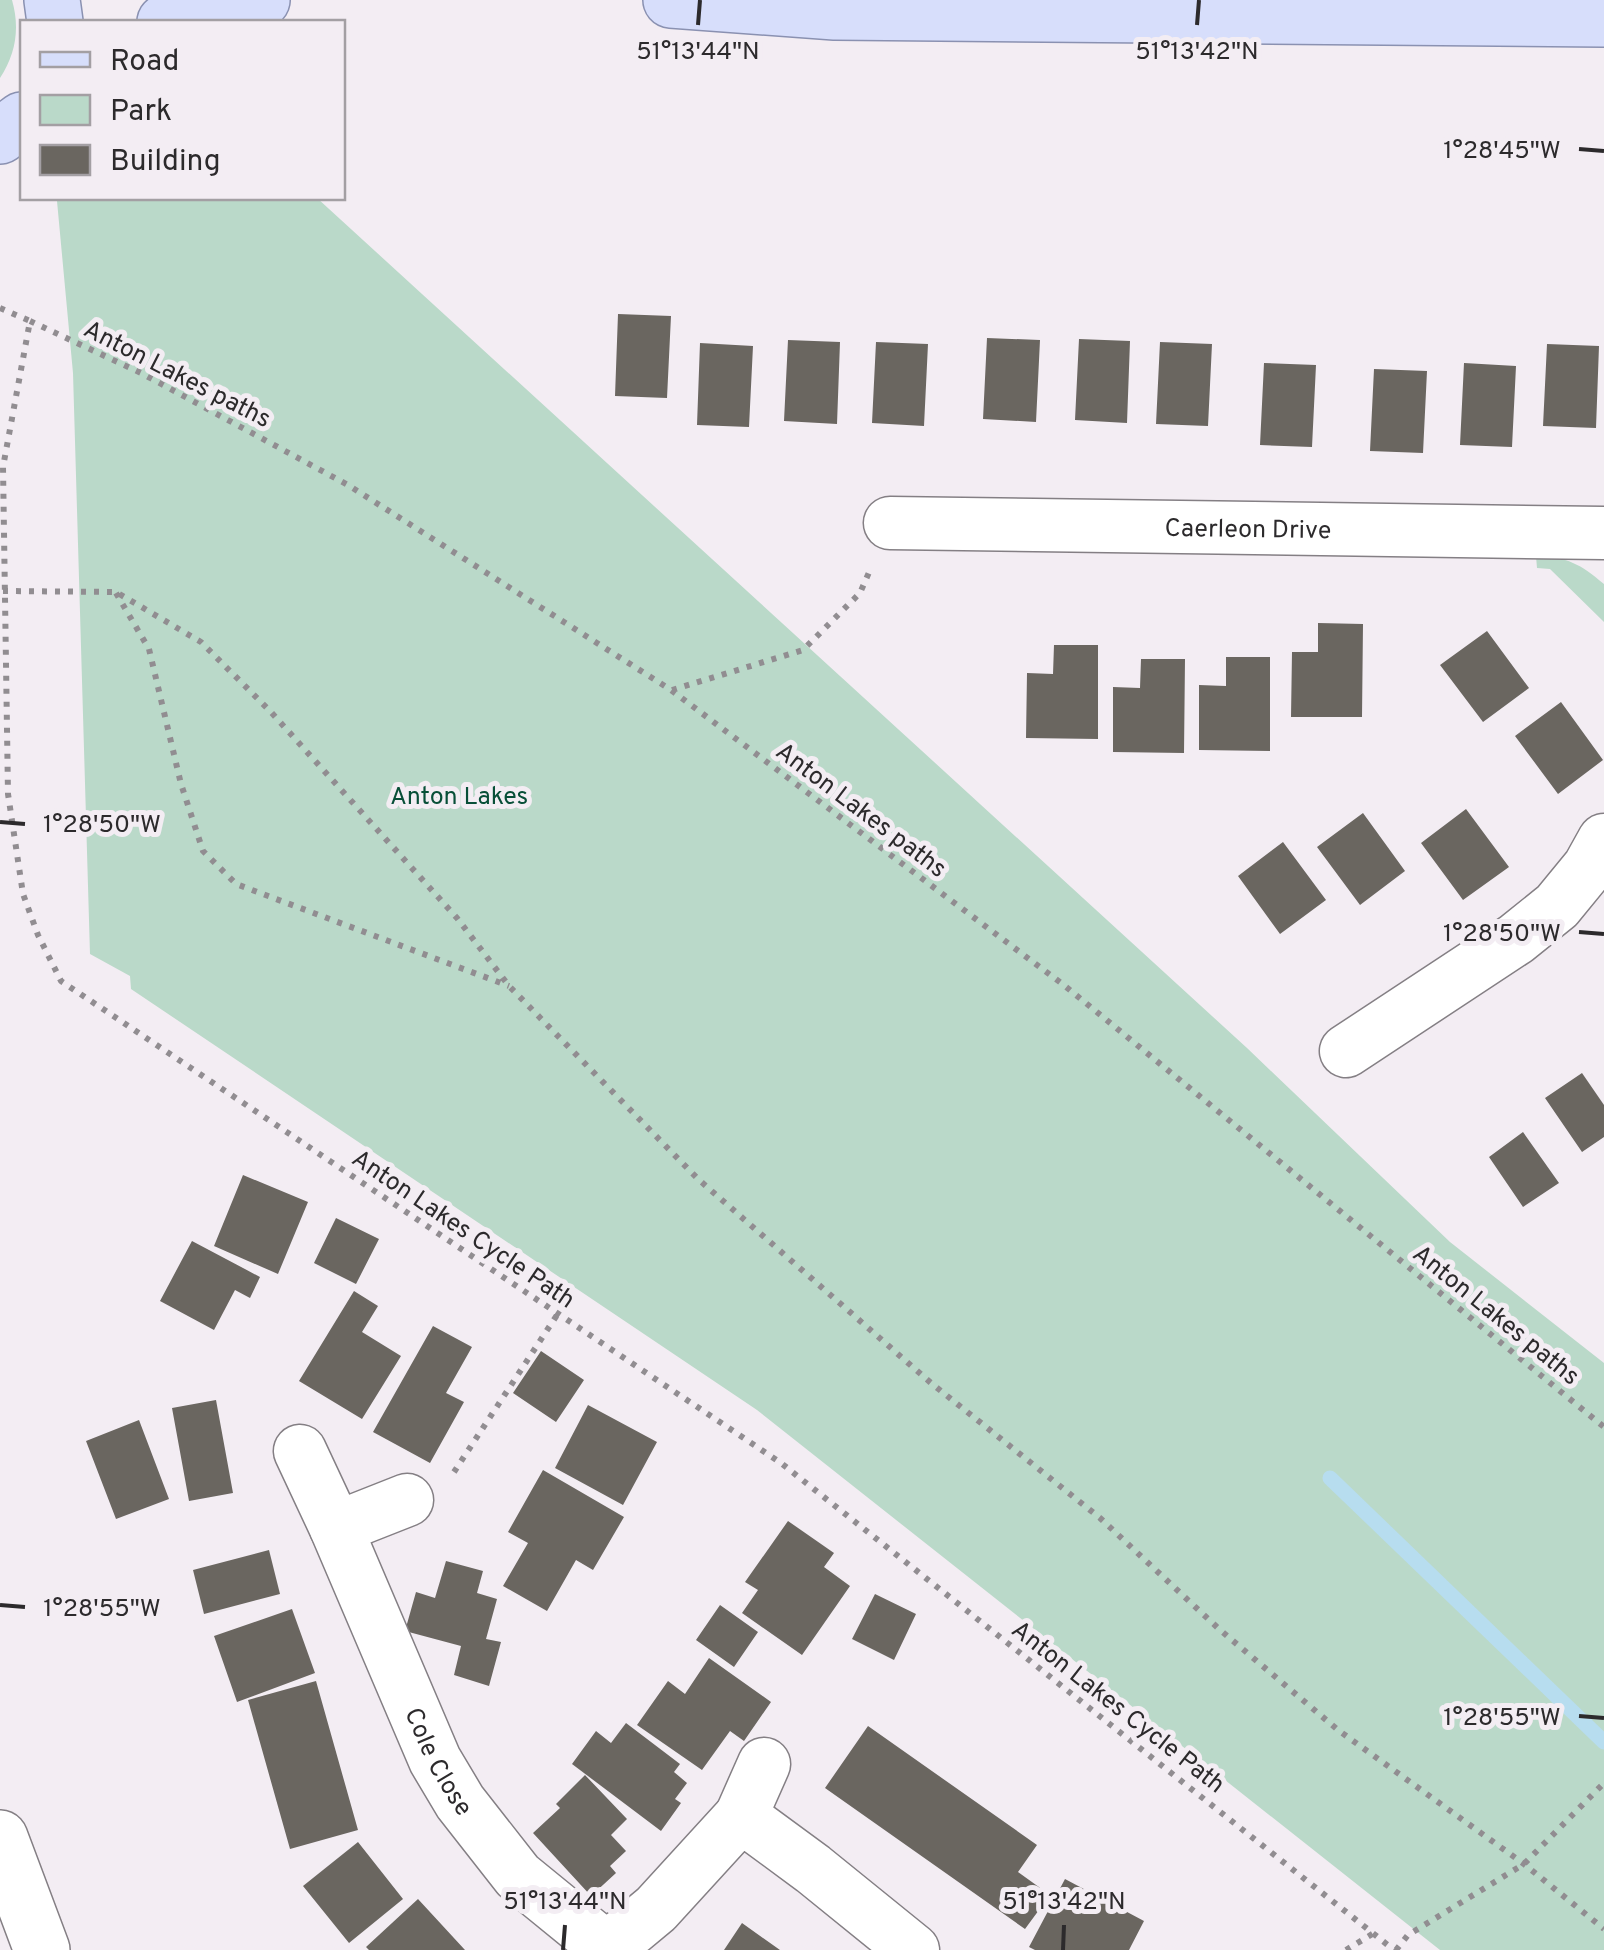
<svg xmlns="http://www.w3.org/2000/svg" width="1604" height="1950" viewBox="0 0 1604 1950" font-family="Overpass,sans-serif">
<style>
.green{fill:#bad9c9}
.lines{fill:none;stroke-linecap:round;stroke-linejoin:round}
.stream{stroke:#b7ddef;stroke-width:15}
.building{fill:#6a6660}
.street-casing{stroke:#847f84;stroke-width:55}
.secondary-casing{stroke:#847f84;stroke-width:58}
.primary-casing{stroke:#8a91b1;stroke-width:58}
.path{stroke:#918d91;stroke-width:6;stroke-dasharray:5 8;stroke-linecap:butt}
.street{stroke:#fff;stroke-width:52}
.secondary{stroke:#fff;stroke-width:55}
.primary{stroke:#d7defb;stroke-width:55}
.ticks{fill:none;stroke:#2c2a2c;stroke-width:4}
.labels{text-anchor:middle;stroke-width:10;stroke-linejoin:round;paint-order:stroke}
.street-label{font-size:25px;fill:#2c2a2c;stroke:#f3edf3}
.park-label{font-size:25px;fill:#084f38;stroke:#f3edf3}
.ticks-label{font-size:25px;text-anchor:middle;fill:#2c2a2c;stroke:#f3edf3;stroke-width:10;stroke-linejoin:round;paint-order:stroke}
</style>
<rect width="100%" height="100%" fill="#f3edf3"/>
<path class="green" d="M 0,0 L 12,0 C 20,28 16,54 0,78 Z
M 60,198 L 317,198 L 1247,1048 L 1450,1242 L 1604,1363 L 1604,1950 L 1440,1950 L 757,1410 L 131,989 L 130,976 L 90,954 L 73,373 L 57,201 Z
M 1536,556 C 1568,557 1580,564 1604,584 L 1604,622 L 1550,569 L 1537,568 Z"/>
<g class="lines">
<path class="stream" d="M 1330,1478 L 1604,1742"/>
</g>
<path class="building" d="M 618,314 L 671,316 L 667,398 L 615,396 Z
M 987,338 L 1040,340 L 1036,422 L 983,419 Z
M 1079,339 L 1130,341 L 1127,423 L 1075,420 Z
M 788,340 L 840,342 L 837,424 L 784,421 Z
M 876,342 L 928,344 L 924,426 L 872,423 Z
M 1160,342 L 1212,344 L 1208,426 L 1156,424 Z
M 700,343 L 753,346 L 749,427 L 697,425 Z
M 1547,344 L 1599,346 L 1596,428 L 1543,426 Z
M 1264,363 L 1316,365 L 1312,447 L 1260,445 Z
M 1464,363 L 1516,366 L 1512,447 L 1460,445 Z
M 1374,369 L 1427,371 L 1423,453 L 1370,451 Z
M 1318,623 L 1363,624 L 1362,717 L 1291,717 L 1292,652 L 1318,652 Z
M 1487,631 L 1529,688 L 1483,722 L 1440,665 Z
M 1054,645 L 1098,645 L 1098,739 L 1026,738 L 1027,673 L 1053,674 Z
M 1226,657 L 1270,657 L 1270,751 L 1199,750 L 1199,685 L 1226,686 Z
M 1141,659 L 1185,659 L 1184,753 L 1113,752 L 1113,687 L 1140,688 Z
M 1561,702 L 1603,760 L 1558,794 L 1515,736 Z
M 1466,809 L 1509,867 L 1463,900 L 1421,843 Z
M 1363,813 L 1405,871 L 1360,905 L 1317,847 Z
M 1283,842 L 1326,900 L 1280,934 L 1238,876 Z
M 1582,1073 L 1604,1105 L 1604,1137 L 1582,1152 L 1545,1098 Z
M 1523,1132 L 1559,1183 L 1523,1207 L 1489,1157 Z
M 243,1175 L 308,1202 L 278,1274 L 214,1246 Z
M 336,1218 L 379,1239 L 356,1284 L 314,1263 Z
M 192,1241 L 260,1277 L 250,1298 L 235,1290 L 214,1330 L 160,1301 Z
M 354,1291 L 378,1306 L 362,1332 L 401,1356 L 362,1419 L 299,1381 Z
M 433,1326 L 472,1347 L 446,1393 L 464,1402 L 430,1463 L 373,1432 Z
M 541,1351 L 584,1380 L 556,1422 L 513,1393 Z
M 216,1400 L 233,1493 L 189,1501 L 172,1408 Z
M 588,1405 L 657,1442 L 623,1505 L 555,1468 Z
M 139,1420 L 169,1499 L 116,1519 L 86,1441 Z
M 543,1470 L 624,1517 L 593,1570 L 576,1560 L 547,1611 L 503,1586 L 528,1543 L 508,1532 Z
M 788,1521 L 834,1553 L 824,1567 L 850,1586 L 802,1655 L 742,1613 L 758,1590 L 745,1582 Z
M 269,1550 L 280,1594 L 204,1614 L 193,1570 Z
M 446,1561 L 483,1571 L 477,1593 L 497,1599 L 486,1639 L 501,1642 L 489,1686 L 454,1675 L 461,1646 L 405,1631 L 416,1592 L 435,1598 Z
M 875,1594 L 916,1614 L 894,1660 L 852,1639 Z
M 720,1605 L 758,1632 L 734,1667 L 696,1640 Z
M 292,1609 L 315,1673 L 237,1702 L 214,1636 Z
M 709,1658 L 771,1702 L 744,1741 L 730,1731 L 702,1770 L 637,1725 L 668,1681 L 685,1694 Z
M 316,1681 L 358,1830 L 290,1849 L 248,1700 Z
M 626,1723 L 680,1764 L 674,1772 L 687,1783 L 675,1799 L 681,1803 L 661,1831 L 572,1764 L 596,1731 L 611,1743 Z
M 868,1726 L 1037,1845 L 1018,1872 L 1050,1895 L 1025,1929 L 825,1788 Z
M 585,1775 L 627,1819 L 611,1835 L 626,1851 L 610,1866 L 616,1873 L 591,1896 L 533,1833 L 560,1808 L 556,1804 Z
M 358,1842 L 403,1899 L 349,1943 L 303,1886 Z
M 1065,1879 L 1144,1921 L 1129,1950 L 1035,1950 L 1029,1947 Z
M 418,1899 L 465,1950 L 369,1950 L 366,1947 Z
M 742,1923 L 780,1950 L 724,1950 Z"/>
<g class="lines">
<defs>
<g id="street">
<path id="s1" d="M 890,523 L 1604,533"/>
<path d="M 1346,1051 L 1516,939 L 1557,906 L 1589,867 L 1604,840"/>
<path id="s2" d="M 300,1451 L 336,1528 L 435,1760 L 460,1802 L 518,1876 L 605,1947"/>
<path d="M 336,1528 L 407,1500"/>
<path d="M 741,1816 L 764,1764"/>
<path d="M 607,1950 L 605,1947 L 632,1929 L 656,1909 L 741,1816 L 813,1869 L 913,1950"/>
</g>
<path id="secondary" d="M 0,1838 L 42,1950"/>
<path id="primary" d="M 52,0 L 55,22
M 671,0 L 835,12 L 1604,19
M 165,22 L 262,0
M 0,136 L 22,120"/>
</defs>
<use href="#street" class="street-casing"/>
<use href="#secondary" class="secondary-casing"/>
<use href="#primary" class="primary-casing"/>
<path class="path" d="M 0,308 L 30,321 L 3,467 L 8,794 L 23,894 L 38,935 L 61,981 L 781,1463 L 1394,1950
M 30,321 L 141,373 L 348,485 L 671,690 L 1065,986 L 1604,1427
M 3,591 L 116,592 L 201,642 L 270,711 L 457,918 L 509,986 L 698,1179 L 931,1383 L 1100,1518 L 1219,1629 L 1338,1730 L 1524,1864 L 1604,1929
M 116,593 L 149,649 L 181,784 L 203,851 L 236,884 L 509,986
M 672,690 L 803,650 L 860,593 L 870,570
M 454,1472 L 557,1315
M 1346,1950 L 1374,1933
M 1396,1950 L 1408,1935 L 1524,1864 L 1604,1783"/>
<use href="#street" class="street"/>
<use href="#secondary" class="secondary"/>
<use href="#primary" class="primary"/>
</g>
<path class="ticks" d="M 698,25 L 700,0M 1197,25 L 1199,0M 1579,149 L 1604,151M 0,822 L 25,824M 1579,932 L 1604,934M 0,1605 L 25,1607M 1579,1716 L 1604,1718M 563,1950 L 565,1925M 1063,1950 L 1064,1925"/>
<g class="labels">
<g class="street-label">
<text transform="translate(178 373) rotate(27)" y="9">Anton Lakes paths</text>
<text dy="9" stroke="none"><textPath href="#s1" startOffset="358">Caerleon Drive</textPath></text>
<text transform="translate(862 809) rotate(37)" y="9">Anton Lakes paths</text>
<text transform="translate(464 1228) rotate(34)" y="9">Anton Lakes Cycle Path</text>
<text transform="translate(1497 1314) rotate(39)" y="9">Anton Lakes paths</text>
<text transform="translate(1119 1706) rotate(38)" y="9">Anton Lakes Cycle Path</text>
<text dy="9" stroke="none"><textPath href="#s2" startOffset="340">Cole Close</textPath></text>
</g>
<g class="park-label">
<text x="459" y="804">Anton Lakes</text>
</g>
</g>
<g class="ticks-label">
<text x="698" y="59">51°13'44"N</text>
<text x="1197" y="59">51°13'42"N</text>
<text x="1502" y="158">1°28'45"W</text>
<text x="102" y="832">1°28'50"W</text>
<text x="1502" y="941">1°28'50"W</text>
<text x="102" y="1616">1°28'55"W</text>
<text x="1502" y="1725">1°28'55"W</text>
<text x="565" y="1909">51°13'44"N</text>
<text x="1064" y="1909">51°13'42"N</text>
</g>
<rect x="20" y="20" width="325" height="180" fill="#f3edf3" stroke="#a39fa3" stroke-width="2.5"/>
<rect x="40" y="52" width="50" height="15" fill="#d7defb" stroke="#a39fa3" stroke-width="2.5"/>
<text x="110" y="70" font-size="30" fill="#2c2a2c">Road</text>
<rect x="40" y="95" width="50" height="30" fill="#bad9c9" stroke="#a39fa3" stroke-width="2.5"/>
<text x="110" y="120" font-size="30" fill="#2c2a2c">Park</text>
<rect x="40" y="145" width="50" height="30" fill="#6a6660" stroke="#a39fa3" stroke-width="2.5"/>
<text x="110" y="170" font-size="30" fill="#2c2a2c">Building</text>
</svg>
